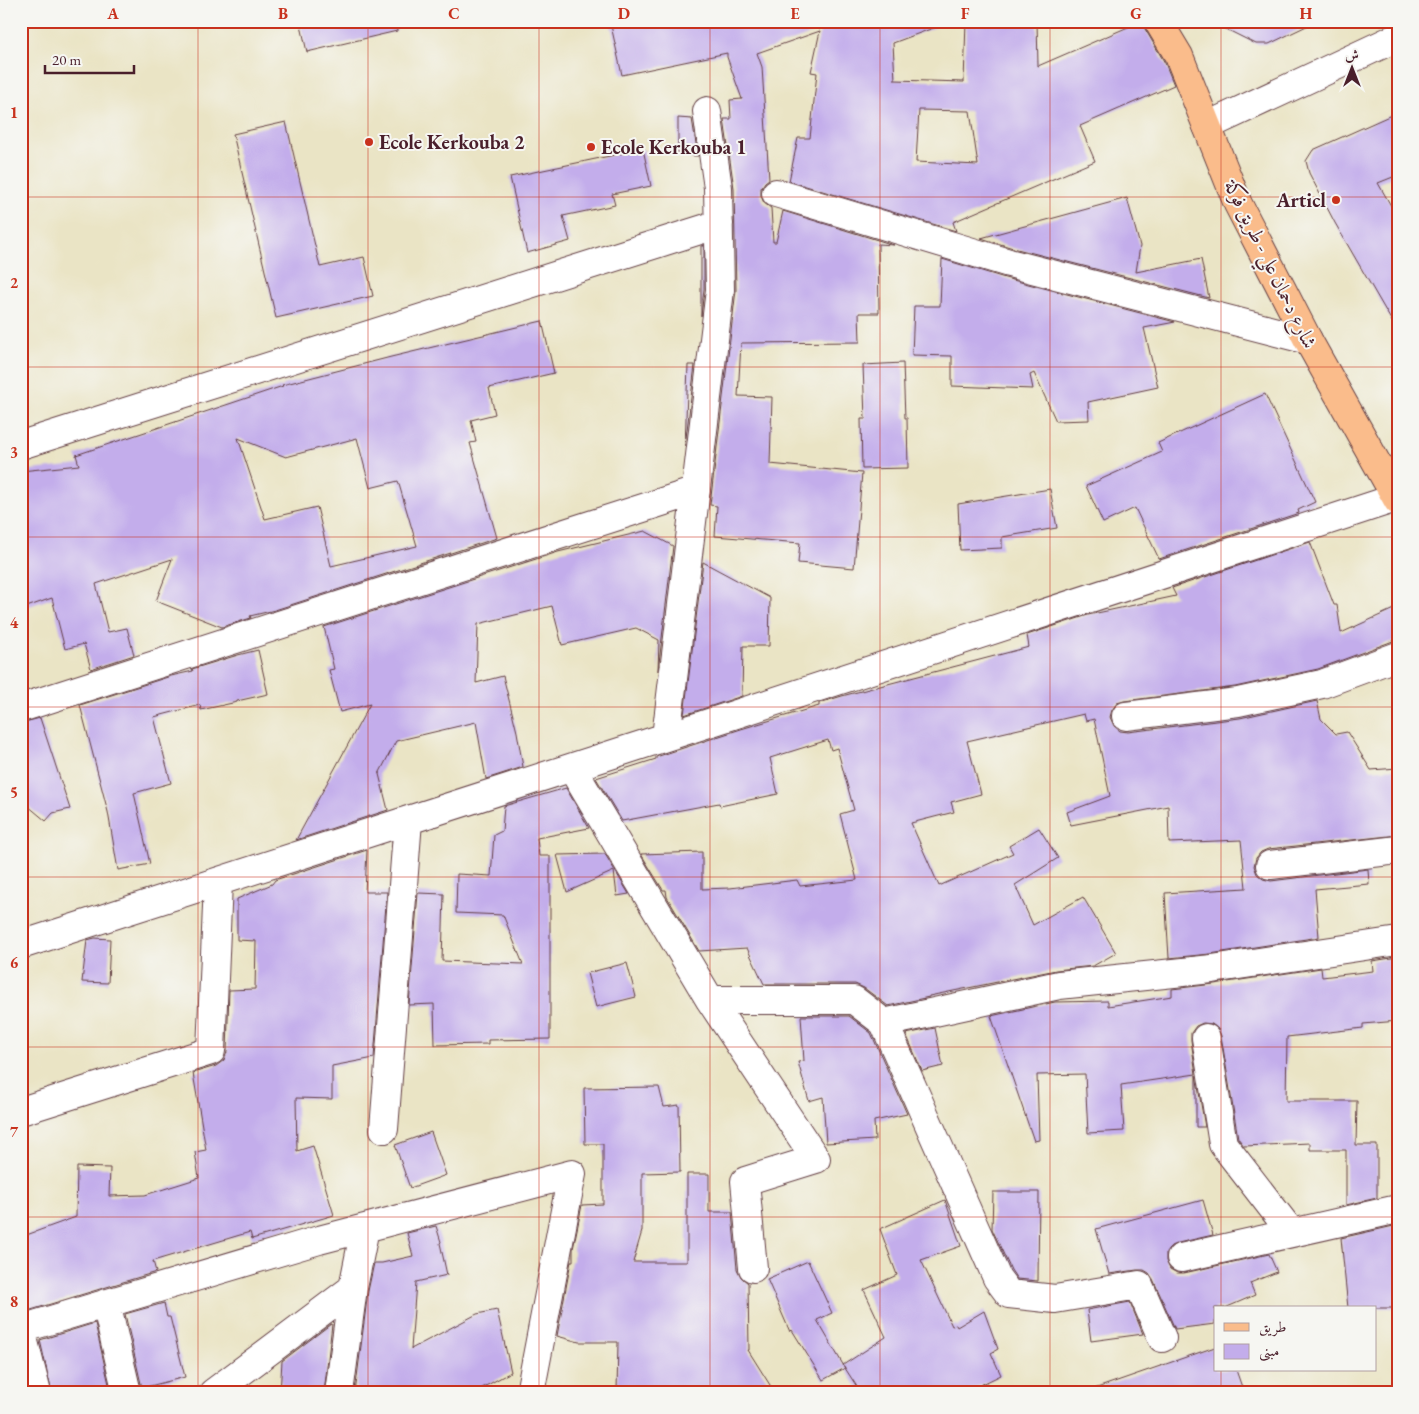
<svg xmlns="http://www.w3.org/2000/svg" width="1419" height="1414" viewBox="0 0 1419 1414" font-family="'EB Garamond',Amiri,serif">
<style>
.building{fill:#c3adeb;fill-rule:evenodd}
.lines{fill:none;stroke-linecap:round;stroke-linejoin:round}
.minor-casing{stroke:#623d42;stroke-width:30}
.major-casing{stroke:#623d42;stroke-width:30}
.minor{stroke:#fff;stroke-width:28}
.major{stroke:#fabc8b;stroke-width:28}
.grid{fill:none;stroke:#c8321e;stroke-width:1;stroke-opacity:0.55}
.poi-dot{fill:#c8321e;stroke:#f6f6f2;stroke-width:2}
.labels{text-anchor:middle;stroke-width:4;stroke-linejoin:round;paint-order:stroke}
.poi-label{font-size:20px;font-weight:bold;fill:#4a1f2b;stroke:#f6f6f2;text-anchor:start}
.street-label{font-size:20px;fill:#4a1f2b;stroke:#f6f6f2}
.neatline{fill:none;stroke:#c8321e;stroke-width:2}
.grid-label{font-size:16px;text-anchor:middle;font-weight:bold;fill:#c8321e}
</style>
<rect width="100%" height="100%" fill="#f6f6f2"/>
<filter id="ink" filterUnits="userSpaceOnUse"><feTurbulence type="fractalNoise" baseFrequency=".02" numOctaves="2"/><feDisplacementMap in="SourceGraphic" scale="10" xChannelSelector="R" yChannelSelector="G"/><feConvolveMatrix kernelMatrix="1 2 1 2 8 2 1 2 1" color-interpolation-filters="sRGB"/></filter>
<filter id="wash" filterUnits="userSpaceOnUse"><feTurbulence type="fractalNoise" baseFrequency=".0096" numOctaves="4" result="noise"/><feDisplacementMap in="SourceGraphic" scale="20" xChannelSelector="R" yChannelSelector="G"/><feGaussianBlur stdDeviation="1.12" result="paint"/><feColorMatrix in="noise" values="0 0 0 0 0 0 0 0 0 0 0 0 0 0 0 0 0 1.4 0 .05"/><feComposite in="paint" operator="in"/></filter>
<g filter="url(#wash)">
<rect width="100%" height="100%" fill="#eae4c5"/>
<g id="blocks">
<path class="building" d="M 300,21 L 396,21 L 397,31 L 307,52 Z
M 610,21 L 944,21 L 944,24 L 893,43 L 895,80 L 964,82 L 966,21 L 1037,21 L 1038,66 L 1142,21 L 1145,29 L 1165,63 L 1174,85 L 1080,126 L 1095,161 L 953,222 L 956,231 L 789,181 L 798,138 L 810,138 L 817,73 L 811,72 L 820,31 L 757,53 L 762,67 L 769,179 L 765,182 L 761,188 L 761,196 L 764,203 L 771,208 L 773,242 L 776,242 L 783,211 L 894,245 L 878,244 L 879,313 L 859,313 L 860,342 L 741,343 L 738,396 L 772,397 L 770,464 L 862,473 L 854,568 L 798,563 L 800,543 L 715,536 L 717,506 L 710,505 L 736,290 L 734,188 L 724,119 L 731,119 L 730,100 L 742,99 L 727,57 L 727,53 L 622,75 ZM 919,110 L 970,111 L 978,165 L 916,162 Z
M 1210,21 L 1317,21 L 1269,44 L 1256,44 Z
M 1398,112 L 1398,175 L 1378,183 L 1398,218 L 1398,332 L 1335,223 L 1309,173 L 1306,161 L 1313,150 Z
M 678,118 L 692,119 L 698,156 L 678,155 Z
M 286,122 L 320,267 L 364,257 L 373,296 L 276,318 L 233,134 Z
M 643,149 L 651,186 L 612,194 L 615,205 L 563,216 L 570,241 L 527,253 L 510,177 Z
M 1127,198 L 1140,246 L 1136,272 L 1201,259 L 1209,298 L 1013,248 L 981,238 Z
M 704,245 L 704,289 L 701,316 L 701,246 Z
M 942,259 L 1005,278 L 1175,322 L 1144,328 L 1158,387 L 1088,402 L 1089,420 L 1056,421 L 1034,373 L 1030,375 L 1033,389 L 952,386 L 952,356 L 912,355 L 914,306 L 940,306 Z
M 542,321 L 554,373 L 489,388 L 495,414 L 471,420 L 476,442 L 470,443 L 497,538 L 275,610 L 250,616 L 251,618 L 222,627 L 156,601 L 172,559 L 96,584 L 108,632 L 127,628 L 134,655 L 91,669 L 84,644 L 65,649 L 52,598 L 21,609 L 21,471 L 79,465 L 76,455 L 283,386 L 282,385 L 391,357 ZM 238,438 L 286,457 L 357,438 L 370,488 L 398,481 L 417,546 L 331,566 L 317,507 L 265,519 Z
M 903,363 L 905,418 L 907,418 L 908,468 L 862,469 L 861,419 L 865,419 L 863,365 Z
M 688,365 L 695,365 L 685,446 Z
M 1265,394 L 1315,502 L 1298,510 L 1299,513 L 1159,559 L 1135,508 L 1103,523 L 1086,486 L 1162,452 L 1158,443 Z
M 1050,489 L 1057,528 L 1002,537 L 1002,548 L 960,550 L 958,504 Z
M 645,531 L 673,546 L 658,671 L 659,640 L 636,628 L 562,645 L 552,606 L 478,624 L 476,683 L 503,676 L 517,732 L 523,767 L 486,779 L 476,722 L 396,741 L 379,774 L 388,810 L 296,840 L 370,704 L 340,712 L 329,670 L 334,669 L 324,627 L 558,552 Z
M 1310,542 L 1334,605 L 1337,605 L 1341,633 L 1398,607 L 1398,641 L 1393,641 L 1318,669 L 1235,687 L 1124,701 L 1117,703 L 1112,710 L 1110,717 L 1114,726 L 1120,731 L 1128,732 L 1240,718 L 1317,701 L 1321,719 L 1336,734 L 1347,732 L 1371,770 L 1398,768 L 1398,835 L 1268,849 L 1261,852 L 1256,858 L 1254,866 L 1257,874 L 1263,879 L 1271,881 L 1368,869 L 1369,884 L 1315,889 L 1319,937 L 1210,954 L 1169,958 L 1165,893 L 1246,888 L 1241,840 L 1169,843 L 1168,806 L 1071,825 L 1067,812 L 1110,796 L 1094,719 L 1086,721 L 1084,714 L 967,741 L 981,794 L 951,802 L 954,812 L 911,823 L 939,886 L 1013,853 L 1009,846 L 1039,828 L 1058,858 L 1015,885 L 1033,925 L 1083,897 L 1116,953 L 1093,966 L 1056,970 L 929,996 L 929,997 L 888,1006 L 864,988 L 855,984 L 764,984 L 747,948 L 699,951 L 667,897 L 666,890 L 663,890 L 641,854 L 702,852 L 702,889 L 730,888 L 797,880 L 800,886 L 857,880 L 840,814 L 854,810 L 837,748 L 831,750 L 828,740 L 770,758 L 778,794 L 720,806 L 719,803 L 622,821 L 596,778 L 656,759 L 656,757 L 741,729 L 819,706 L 819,703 L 842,696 L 1029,647 L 1027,635 L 1088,615 L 1176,596 L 1172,588 Z
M 703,562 L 770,598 L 769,646 L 743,646 L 742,696 L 684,715 Z
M 258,650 L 268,694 L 237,701 L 237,702 L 201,710 L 200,705 L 154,717 L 171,783 L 134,793 L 150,864 L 118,870 L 108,812 L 80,705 L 171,676 L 193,671 L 192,669 L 238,655 Z
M 40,718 L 70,809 L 53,813 L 46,821 L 21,800 L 21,723 Z
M 566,788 L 589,828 L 537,838 L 539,856 L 550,856 L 550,1039 L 488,1040 L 488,1044 L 435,1045 L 434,1004 L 409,1005 L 418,893 L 444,894 L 442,961 L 523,964 L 503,915 L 456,913 L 457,874 L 491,876 L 494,835 L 502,831 L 504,806 Z
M 367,850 L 365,892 L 387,892 L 374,1058 L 332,1066 L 332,1099 L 296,1098 L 297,1151 L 313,1146 L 334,1215 L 252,1239 L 250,1232 L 153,1261 L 156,1272 L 21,1313 L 21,1237 L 76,1217 L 77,1167 L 110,1168 L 109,1196 L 145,1195 L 199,1178 L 195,1152 L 206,1150 L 193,1073 L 216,1066 L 224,1060 L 227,1052 L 229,990 L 255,989 L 256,941 L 237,940 L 237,899 L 272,884 L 275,880 Z
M 605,854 L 629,894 L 617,896 L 614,871 L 567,892 L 557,855 Z
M 95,938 L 110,939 L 108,983 L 82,982 L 87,940 Z
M 1398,957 L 1398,1021 L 1363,1024 L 1363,1028 L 1287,1037 L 1286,1101 L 1357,1101 L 1356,1145 L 1377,1145 L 1377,1198 L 1346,1205 L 1346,1150 L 1310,1150 L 1310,1143 L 1244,1146 L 1238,1138 L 1221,1036 L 1218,1029 L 1212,1024 L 1203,1023 L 1196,1026 L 1191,1033 L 1191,1040 L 1196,1074 L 1121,1085 L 1124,1131 L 1088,1133 L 1085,1074 L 1037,1075 L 1039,1140 L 1034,1141 L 991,1016 L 1055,1002 L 1108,1001 L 1108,1006 L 1172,996 L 1172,989 L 1214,984 L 1321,968 L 1322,977 L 1373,971 L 1372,961 Z
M 627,963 L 636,997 L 596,1007 L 587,973 Z
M 801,1016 L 849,1016 L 871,1033 L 907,1114 L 874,1121 L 875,1140 L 826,1143 L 823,1097 L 809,1101 L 798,1062 L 804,1061 Z
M 935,1028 L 943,1066 L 922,1071 L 906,1034 Z
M 1196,1075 L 1205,1127 L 1196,1127 Z
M 659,1087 L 664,1107 L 679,1105 L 680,1172 L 642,1173 L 642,1231 L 633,1262 L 687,1262 L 687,1174 L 709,1174 L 709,1212 L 732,1212 L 737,1269 L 741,1277 L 748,1283 L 749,1350 L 748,1350 L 775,1393 L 617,1392 L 618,1342 L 579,1342 L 557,1336 L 571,1261 L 573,1261 L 573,1249 L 582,1205 L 603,1204 L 603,1144 L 585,1144 L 584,1088 Z
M 431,1132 L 446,1175 L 410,1188 L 395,1145 Z
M 993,1192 L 1039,1192 L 1038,1281 L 1017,1279 L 1011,1270 L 992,1229 Z
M 945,1200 L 961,1246 L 921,1260 L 952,1326 L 956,1325 L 957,1327 L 984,1311 L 998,1349 L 991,1353 L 1001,1375 L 964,1393 L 861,1393 L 843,1365 L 886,1337 L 864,1290 L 897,1275 L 880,1229 Z
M 1203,1200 L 1213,1235 L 1178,1243 L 1171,1246 L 1166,1253 L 1166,1261 L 1170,1269 L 1177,1273 L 1184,1273 L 1269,1254 L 1277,1272 L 1250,1283 L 1255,1295 L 1225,1308 L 1215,1308 L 1215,1324 L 1175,1329 L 1153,1279 L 1149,1273 L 1144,1270 L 1137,1270 L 1109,1274 L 1096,1229 Z
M 1398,1225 L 1398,1308 L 1348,1308 L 1341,1238 Z
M 436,1226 L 441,1242 L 440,1243 L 447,1275 L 416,1282 L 411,1349 L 477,1314 L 497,1310 L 511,1372 L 473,1393 L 355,1393 L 368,1291 L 374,1263 L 382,1263 L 413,1256 L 407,1233 Z
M 808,1261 L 832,1313 L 817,1320 L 845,1368 L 823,1380 L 792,1330 L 790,1332 L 767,1279 Z
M 1130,1302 L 1143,1334 L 1091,1341 L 1087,1310 Z
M 164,1303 L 167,1317 L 170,1317 L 185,1377 L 142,1388 L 125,1314 Z
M 95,1323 L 111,1393 L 52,1393 L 40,1340 Z
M 331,1324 L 332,1324 L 324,1393 L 280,1393 L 282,1361 Z
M 1215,1347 L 1215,1370 L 1236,1370 L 1244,1393 L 1095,1393 L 1094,1389 Z"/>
</g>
</g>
<g filter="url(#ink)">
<use href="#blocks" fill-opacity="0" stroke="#623d42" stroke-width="1"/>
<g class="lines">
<defs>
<path id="minor" d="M 1207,126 L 1398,37
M 776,193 L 1009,263 L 1308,340
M 21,445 L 719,224
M 21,708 L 696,491
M 1126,716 L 1238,702 L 1322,684 L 1398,656
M 666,737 L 720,290 L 718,188 L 707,111
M 572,768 L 710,1000 L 816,1159 L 745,1181 L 753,1268
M 1270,865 L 1398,850
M 21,945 L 666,737 L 1396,498
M 710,1000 L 854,1000 L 884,1023 L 1059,985 L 1212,969 L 1398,941
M 884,1023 L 997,1278 L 1009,1294 L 1055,1299 L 1139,1285 L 1162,1338
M 1206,1038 L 1223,1144 L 1291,1232
M 21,1111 L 211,1051 L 218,882
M 384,1129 L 408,821
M 1181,1258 L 1398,1209
M 106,1303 L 127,1393
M 21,1329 L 319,1240 L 572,1174 L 530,1393
M 21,1330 L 37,1393
M 213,1393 L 353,1288
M 339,1393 L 353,1288 L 365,1228"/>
<path id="major" d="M 1158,21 L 1179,56 L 1238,204 L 1308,340 L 1398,501"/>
</defs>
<use href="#minor" class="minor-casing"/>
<use href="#major" class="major-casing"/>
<use href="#minor" class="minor"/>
<use href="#major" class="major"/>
</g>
</g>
<path class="grid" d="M 198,21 L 198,1393M 368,21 L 368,1393M 539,21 L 539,1393M 710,21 L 710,1393M 880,21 L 880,1393M 1050,21 L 1050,1393M 1221,21 L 1221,1308M 21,197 L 1398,197M 21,367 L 1398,367M 21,537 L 1398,537M 21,707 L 1398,707M 21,877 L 1398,877M 21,1047 L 1398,1047M 21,1217 L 1398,1217M 1221,1370 L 1221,1393"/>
<g class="poi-dot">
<circle cx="369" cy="142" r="5"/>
<circle cx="591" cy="147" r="5"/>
<circle cx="1336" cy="200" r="5"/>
</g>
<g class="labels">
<g class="poi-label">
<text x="379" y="149">Ecole Kerkouba 2</text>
<text x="601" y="154">Ecole Kerkouba 1</text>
<text x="1326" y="207" text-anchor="end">Articl</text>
</g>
<g class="street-label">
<text transform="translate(1271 264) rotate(64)" y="7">شارع دحمان علي - طريق فوكة</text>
</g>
</g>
<rect width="1419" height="1414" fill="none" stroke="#f6f6f2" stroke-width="55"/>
<rect x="1214" y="1306" width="162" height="65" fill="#f6f6f2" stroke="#b1a0a2"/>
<rect x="1224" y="1323" width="25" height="8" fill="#fabc8b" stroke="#b1a0a2"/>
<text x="1259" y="1332" font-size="15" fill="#4a1f2b">طريق</text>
<rect x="1224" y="1344" width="25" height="15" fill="#c3adeb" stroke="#b1a0a2"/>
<text x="1259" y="1356" font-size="15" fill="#4a1f2b">مبنى</text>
<g transform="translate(1352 68)" stroke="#f6f6f2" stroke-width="4" paint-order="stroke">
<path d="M0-4L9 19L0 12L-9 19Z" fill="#4a1f2b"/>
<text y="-8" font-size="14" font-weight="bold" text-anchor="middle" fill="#4a1f2b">ش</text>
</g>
<path d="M45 65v8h89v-8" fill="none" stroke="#4a1f2b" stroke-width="2.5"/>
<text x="52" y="65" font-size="15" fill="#4a1f2b" stroke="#f6f6f2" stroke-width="4" paint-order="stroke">20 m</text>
<rect x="28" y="28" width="1364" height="1358" class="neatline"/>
<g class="grid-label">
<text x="113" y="19">A</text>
<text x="283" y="19">B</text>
<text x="454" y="19">C</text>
<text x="624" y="19">D</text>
<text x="795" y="19">E</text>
<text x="965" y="19">F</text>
<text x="1136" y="19">G</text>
<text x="1306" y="19">H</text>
<text x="14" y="118">1</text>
<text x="14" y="288">2</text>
<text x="14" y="458">3</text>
<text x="14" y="628">4</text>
<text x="14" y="798">5</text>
<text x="14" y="968">6</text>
<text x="14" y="1137">7</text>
<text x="14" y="1307">8</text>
</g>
</svg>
